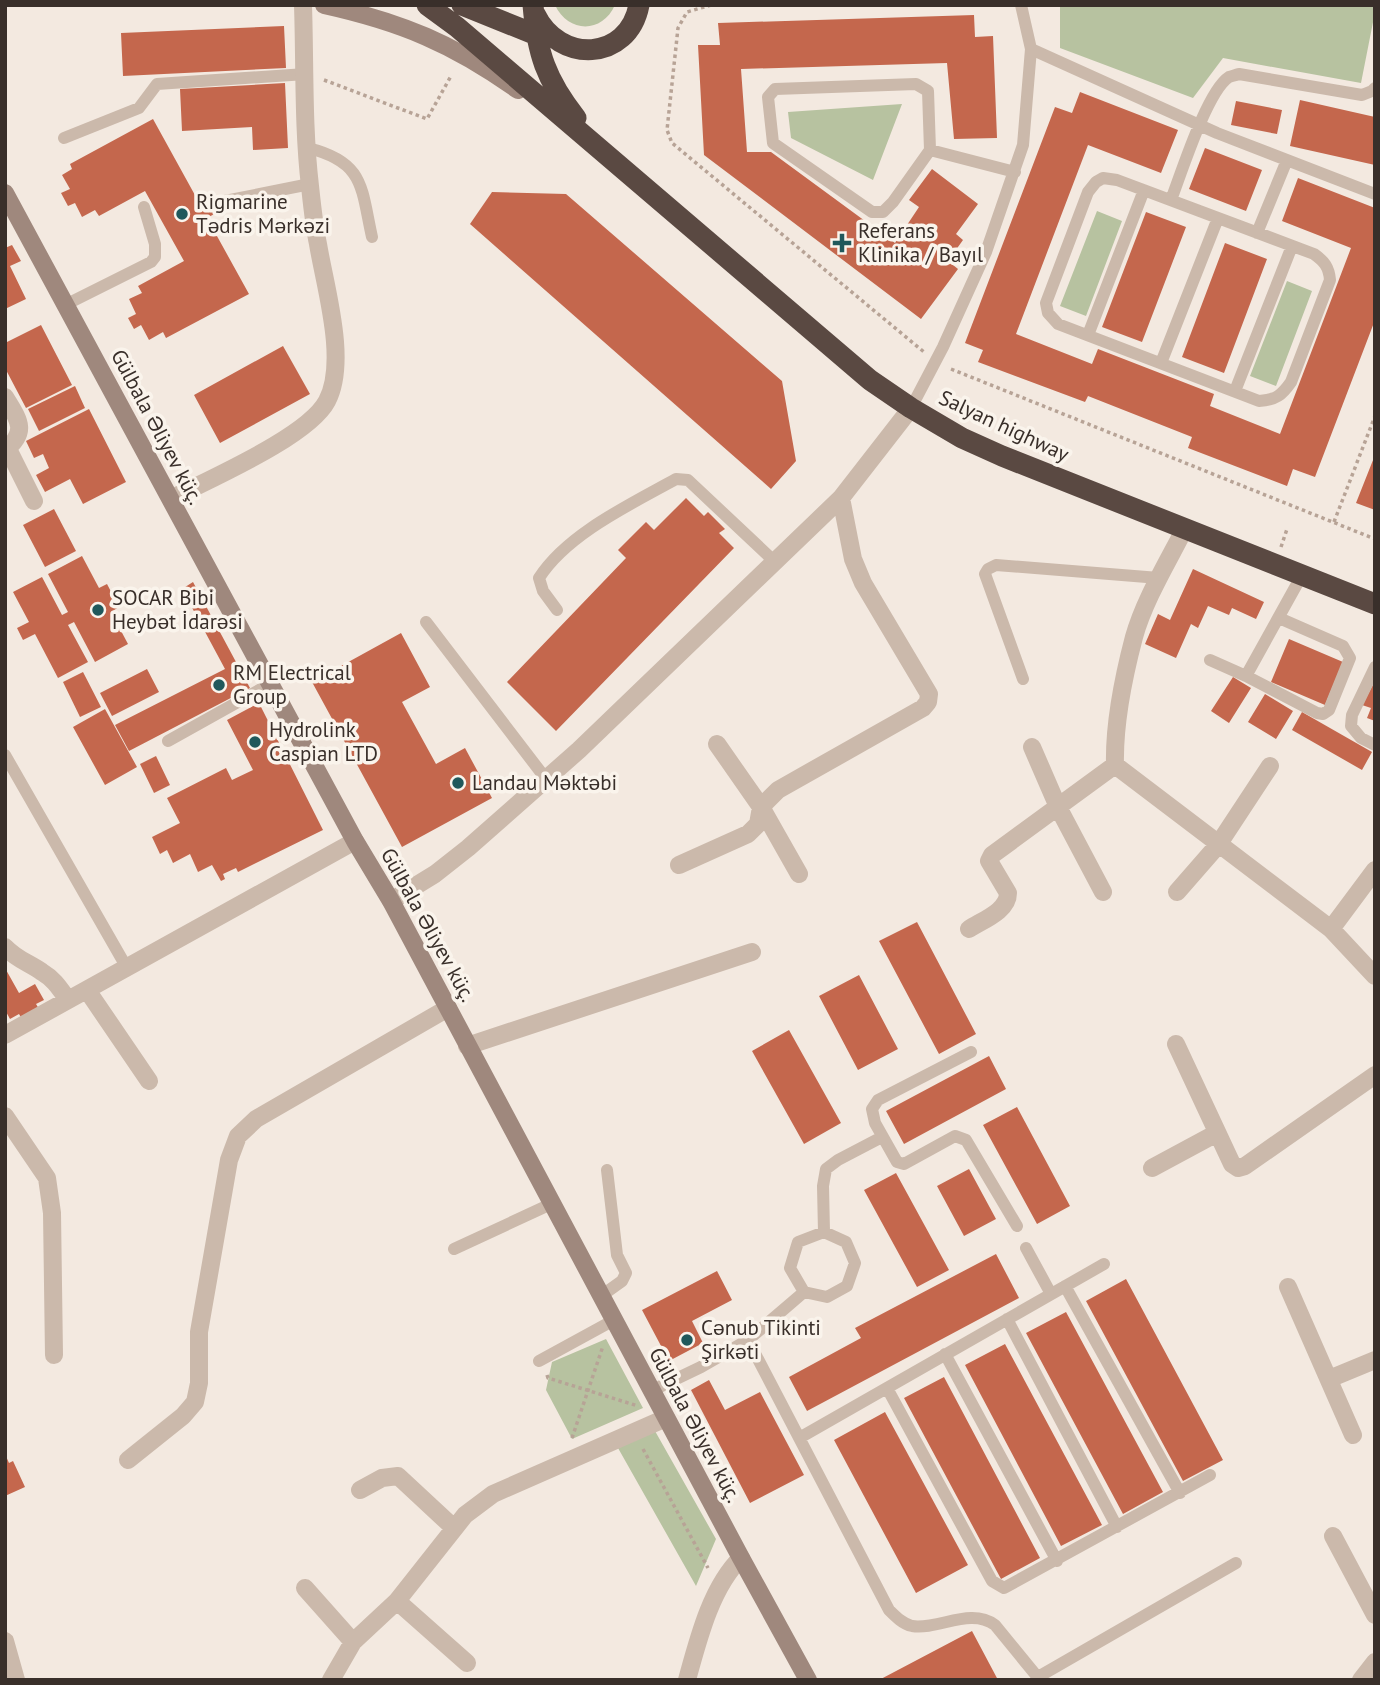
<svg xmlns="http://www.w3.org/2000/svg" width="1380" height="1685" viewBox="0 0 1380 1685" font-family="'PT Sans',sans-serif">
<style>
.green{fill:#b7c2a0}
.building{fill:#c4674d}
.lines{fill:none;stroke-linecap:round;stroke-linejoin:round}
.path{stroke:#b7a396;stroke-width:3.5;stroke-dasharray:3.5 3.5;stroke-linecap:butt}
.lane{stroke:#cbb9ab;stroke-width:12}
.street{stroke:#cbb9ab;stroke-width:18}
.secondary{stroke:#9f887d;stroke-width:18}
.highway{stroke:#5a4942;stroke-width:21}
.poi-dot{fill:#20585b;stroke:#faf4ec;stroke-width:2.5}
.labels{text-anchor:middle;stroke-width:7;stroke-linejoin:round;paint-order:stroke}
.poi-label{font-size:21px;fill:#392f2a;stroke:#faf4ec;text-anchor:start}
.street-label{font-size:21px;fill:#392f2a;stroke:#faf4ec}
</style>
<rect width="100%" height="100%" fill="#f3e9e0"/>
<path class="green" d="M 555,5 L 615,5 C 602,34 568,33 555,5 Z
M 1060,5 L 1375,5 L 1375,12 L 1361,83 L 1223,58 L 1193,98 L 1060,48 Z
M 902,104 L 873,180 L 791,138 L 788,112 Z
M 1097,211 L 1122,221 L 1086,316 L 1060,306 Z
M 1287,281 L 1312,291 L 1276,386 L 1250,376 Z
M 606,1339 L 643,1408 L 572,1439 L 546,1390 L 552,1362 Z
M 655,1431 L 716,1539 L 696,1586 L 618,1448 Z"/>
<path class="building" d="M 974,15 L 975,37 L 993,36 L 997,138 L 954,139 L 947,63 L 741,69 L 747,152 L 771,152 L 895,243 L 919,207 L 909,200 L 932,169 L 978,204 L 956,234 L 963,240 L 948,261 L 958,269 L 921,319 L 704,155 L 698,45 L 720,45 L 718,23 Z
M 284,26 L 286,68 L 123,76 L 121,33 Z
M 285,83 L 288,148 L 253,150 L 252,127 L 182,131 L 180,89 Z
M 1080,92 L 1178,130 L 1161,173 L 1088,145 L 1016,334 L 1092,364 L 1098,349 L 1214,394 L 1210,406 L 1280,434 L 1351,248 L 1282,221 L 1298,178 L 1375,208 L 1375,320 L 1315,477 L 1293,469 L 1287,486 L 1188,448 L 1192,437 L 1088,396 L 1085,402 L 978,362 L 983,350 L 965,343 L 1055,107 L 1072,113 Z
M 1300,100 L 1375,117 L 1375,165 L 1290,146 Z
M 1236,101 L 1282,110 L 1277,134 L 1231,125 Z
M 153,119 L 196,197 L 205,192 L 216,213 L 207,218 L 249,294 L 166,338 L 163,332 L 149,340 L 141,325 L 134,329 L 128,318 L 136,314 L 129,299 L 142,293 L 138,286 L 184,261 L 145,191 L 99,216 L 95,210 L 82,217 L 75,203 L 68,206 L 61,193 L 70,189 L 62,175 L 72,169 L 70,164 Z
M 1205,148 L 1262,170 L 1246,211 L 1189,189 Z
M 492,192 L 566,194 L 782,381 L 796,461 L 771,489 L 470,224 Z
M 1146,212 L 1186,227 L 1142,342 L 1102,327 Z
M 1225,243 L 1267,259 L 1224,373 L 1182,357 Z
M 12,245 L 21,261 L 10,266 L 26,299 L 5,309 L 5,248 Z
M 41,325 L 72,385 L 26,408 L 5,368 L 5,343 Z
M 283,346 L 310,394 L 220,443 L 194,395 Z
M 75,386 L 85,408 L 39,431 L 28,409 Z
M 89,409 L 126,482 L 83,504 L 70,479 L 45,492 L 36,475 L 49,468 L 43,454 L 34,458 L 26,441 Z
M 1375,455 L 1375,510 L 1356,503 Z
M 686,498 L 704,516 L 708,512 L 725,529 L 719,533 L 734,548 L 556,731 L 507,682 L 626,558 L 618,550 L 646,522 L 654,530 Z
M 54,509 L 76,551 L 45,567 L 23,525 Z
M 82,556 L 99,588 L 107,584 L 119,607 L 111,612 L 128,644 L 95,662 L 74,622 L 68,625 L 88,662 L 58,678 L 35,634 L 23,640 L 17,628 L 29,622 L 13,592 L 42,577 L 62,615 L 68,612 L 48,574 Z
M 1193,569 L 1264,602 L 1256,619 L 1232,608 L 1229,615 L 1208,606 L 1198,628 L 1191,624 L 1176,658 L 1145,644 L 1158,614 L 1170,620 Z
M 193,582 L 250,688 L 129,751 L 115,725 L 225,669 L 182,589 Z
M 401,633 L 430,687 L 402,702 L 436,764 L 465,748 L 492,798 L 402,847 L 312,682 Z
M 1289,639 L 1343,662 L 1325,705 L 1271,682 Z
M 147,669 L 159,692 L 112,716 L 100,693 Z
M 83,672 L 101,707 L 80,717 L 63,682 Z
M 1233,677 L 1251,688 L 1229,723 L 1211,711 Z
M 1375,681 L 1375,721 L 1367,718 L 1371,708 L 1362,705 Z
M 1265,694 L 1293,711 L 1276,739 L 1248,722 Z
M 259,703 L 323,830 L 238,872 L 236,868 L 223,874 L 225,879 L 221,881 L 212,865 L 198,872 L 190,854 L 173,863 L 167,850 L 160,854 L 152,837 L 180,823 L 167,798 L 226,768 L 232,780 L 253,770 L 227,720 Z
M 105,709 L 137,767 L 105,785 L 73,727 Z
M 1302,712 L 1372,752 L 1362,770 L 1292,730 Z
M 156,756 L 170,785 L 154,793 L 140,764 Z
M 917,922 L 976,1034 L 939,1054 L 879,941 Z
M 5,968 L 19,993 L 35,984 L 44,1000 L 36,1004 L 39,1009 L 22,1019 L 19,1014 L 10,1019 L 5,1010 Z
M 859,975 L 898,1049 L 858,1070 L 819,996 Z
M 789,1030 L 841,1123 L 804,1144 L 752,1051 Z
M 989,1056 L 1006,1089 L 904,1144 L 886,1111 Z
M 1017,1107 L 1070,1206 L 1037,1224 L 983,1125 Z
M 969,1169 L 996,1219 L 964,1236 L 937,1186 Z
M 896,1173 L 949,1270 L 917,1287 L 864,1190 Z
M 996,1254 L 1019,1298 L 807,1411 L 789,1377 L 861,1338 L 855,1328 Z
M 717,1271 L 732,1300 L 692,1321 L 703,1343 L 669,1361 L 642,1310 Z
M 1126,1279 L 1223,1460 L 1183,1481 L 1086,1301 Z
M 1066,1312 L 1163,1492 L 1123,1514 L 1026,1333 Z
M 1005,1344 L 1102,1525 L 1061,1546 L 965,1365 Z
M 944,1377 L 1040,1558 L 1001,1579 L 904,1398 Z
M 709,1380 L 725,1410 L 760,1392 L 804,1475 L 750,1503 L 691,1390 Z
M 885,1412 L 968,1565 L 916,1593 L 834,1440 Z
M 5,1454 L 9,1463 L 13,1461 L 25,1487 L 5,1496 Z
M 972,1631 L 998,1680 L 879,1680 Z"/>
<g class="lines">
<path class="path" d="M 711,5 L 687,12 L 678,28 L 667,130 L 672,143 L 924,352
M 324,80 L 427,119 L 451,76
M 951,369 L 1375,539
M 1334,522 L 1375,416
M 1281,547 L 1287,529
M 547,1375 L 548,1378 L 638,1406
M 572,1438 L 603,1346
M 643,1449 L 708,1568"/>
<path class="lane" d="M 1031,49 L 1217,133 L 1375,194
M 916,84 L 928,91 L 930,150 L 893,202 L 883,212 L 872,212 L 773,143 L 768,97 L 775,89 Z
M 64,138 L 139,108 L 157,84 L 306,74
M 308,148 C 365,162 361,188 372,237
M 930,150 L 1015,172
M 1103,178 L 1117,180 L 1314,254 C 1324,261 1329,267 1330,280 L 1291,382 C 1282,395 1276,400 1259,401 L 1058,324 L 1048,313 L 1046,303 L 1088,192 L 1096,182 Z
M 1171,200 C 1181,174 1207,91 1229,77 C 1232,76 1236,75 1239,74 L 1362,95 L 1372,91 L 1375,88
M 220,202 L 310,184
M 1257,233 L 1287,160
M 65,305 L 151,262 L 155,257 L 155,244 L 144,207
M 1088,335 L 1144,190
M 1161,363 L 1218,218
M 1235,391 L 1292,246
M 911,408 L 943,347 L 986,252 L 1023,145 L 1031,49 L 1021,5
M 557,610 L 543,591 L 539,578 C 567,534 631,504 676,479 L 688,480 L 774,561
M 426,622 L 546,779
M 1210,660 L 1246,676 L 1302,575
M 1375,667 L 1352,715 L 1351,726 L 1361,738 L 1375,745
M 1246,676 L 1317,713 L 1323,714 L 1329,710 L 1350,658 L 1343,646 L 1279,618
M 1023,679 L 985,574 L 988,569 L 996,565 L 1159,578
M 168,741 L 270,684
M 5,755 L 127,968
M 971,1052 L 878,1100 L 872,1109 L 875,1123 L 897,1162 L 904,1164 L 955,1136 L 966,1140 L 1017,1226
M 824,1232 L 846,1242 L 855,1263 L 847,1286 L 827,1297 L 804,1292 L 790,1268 L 798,1242 Z
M 824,1232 L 823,1186 L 826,1169 L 838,1160 L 882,1137
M 1026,1248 L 1051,1294
M 454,1249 L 551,1204
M 1065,1286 L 1180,1493
M 601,1296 L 622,1281 L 626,1273 L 617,1255 L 607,1170
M 1007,1319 L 1117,1527
M 748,1340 L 804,1292
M 945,1354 L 1057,1561
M 539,1361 L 614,1320
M 887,1388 L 992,1581 L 1004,1588 L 1210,1475
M 651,1391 L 701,1367 L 748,1340 L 889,1610 C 896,1617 903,1624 912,1626 C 939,1630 970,1607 995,1625 L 1040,1680
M 801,1437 L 1104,1264
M 1038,1677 L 1236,1563"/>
<path class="street" d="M 5,397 C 18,419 29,431 5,450
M 8,449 L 34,501
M 171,499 C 209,479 308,437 327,401 C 348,361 325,287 318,244 C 314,225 312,205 310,186 C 303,127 305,65 303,5
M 1184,530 C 1167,563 1144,601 1134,637 C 1124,675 1114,726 1115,765 L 1331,929 L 1375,976
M 717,744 L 761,807 L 799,874
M 1032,747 L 1058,807 L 1103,892
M 679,865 L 748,834 L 758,824 L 761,807 L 778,790 L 923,708 L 928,702 L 929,694 L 863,583 L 853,559 L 841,498
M 1177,892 L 1218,845 L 1270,766
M 391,901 L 435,874 L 468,848 L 579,750 L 841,498 L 911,408
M 969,929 C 983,920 1008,911 1008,893 L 989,861 L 992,855 L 1115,765
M 1331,929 L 1375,870
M 5,947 C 16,959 29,963 42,972 C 54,979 60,989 68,1000
M 87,990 L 149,1081
M 5,1035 L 355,841
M 1176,1044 L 1232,1164 L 1238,1168 L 1245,1166 L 1375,1075
M 467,1046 L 752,952
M 5,1116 L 47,1178 L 52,1213 L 54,1355
M 1152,1168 L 1217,1133
M 1288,1287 L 1353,1435
M 1329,1379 L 1375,1360
M 128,1460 L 183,1416 L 195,1402 L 199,1383 L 199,1332 L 229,1160 L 238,1136 L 256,1119 L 448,1008
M 360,1490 L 382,1478 L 398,1476 L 454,1528
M 1333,1536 L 1375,1615
M 305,1588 L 353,1642
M 397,1601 L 467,1663
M 5,1641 L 16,1680
M 331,1680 L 353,1642 L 397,1601 L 465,1515 L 493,1494 L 666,1418
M 687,1680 C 698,1640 711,1587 741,1558
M 1361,1680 L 1375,1662"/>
<path class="secondary" d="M 324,5 C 401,22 454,44 518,90
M 5,193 L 355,841 L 391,901 L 741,1558 L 808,1680"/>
<path class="highway" d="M 427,5 L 457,27 L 870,380 L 911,408 L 962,438 L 1002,456 L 1375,604
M 462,5 L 544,38
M 533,5 C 537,53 546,80 576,118
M 535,14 C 559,64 628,62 639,5"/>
</g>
<g class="poi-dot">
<circle cx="182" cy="214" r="7"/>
<path d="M838.5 232.5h7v7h7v7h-7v7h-7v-7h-7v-7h7z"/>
<circle cx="98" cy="610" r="7"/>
<circle cx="219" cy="685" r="7"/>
<circle cx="255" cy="742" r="7"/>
<circle cx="458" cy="783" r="7"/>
<circle cx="687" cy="1340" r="7"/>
</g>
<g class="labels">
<g class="poi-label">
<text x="196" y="209">Rigmarine<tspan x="196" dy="24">Tədris Mərkəzi</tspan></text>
<text x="858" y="238">Referans<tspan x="858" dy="24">Klinika / Bayıl</tspan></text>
<text x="112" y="605">SOCAR Bibi<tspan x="112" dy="24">Heybət İdarəsi</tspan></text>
<text x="233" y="680">RM Electrical<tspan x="233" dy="24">Group</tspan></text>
<text x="269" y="737">Hydrolink<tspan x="269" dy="24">Caspian LTD</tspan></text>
<text x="472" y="790">Landau Məktəbi</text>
<text x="701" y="1335">Cənub Tikinti<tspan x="701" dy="24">Şirkəti</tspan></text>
</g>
<g class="street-label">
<text transform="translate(1004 426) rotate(25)" y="7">Salyan highway</text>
<text transform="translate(157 427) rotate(62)" y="7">Gülbala Əliyev küç.</text>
<text transform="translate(428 925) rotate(61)" y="7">Gülbala Əliyev küç.</text>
<text transform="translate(695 1425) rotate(62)" y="7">Gülbala Əliyev küç.</text>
</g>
</g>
<rect width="1380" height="1685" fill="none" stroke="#392f2a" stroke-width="14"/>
</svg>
